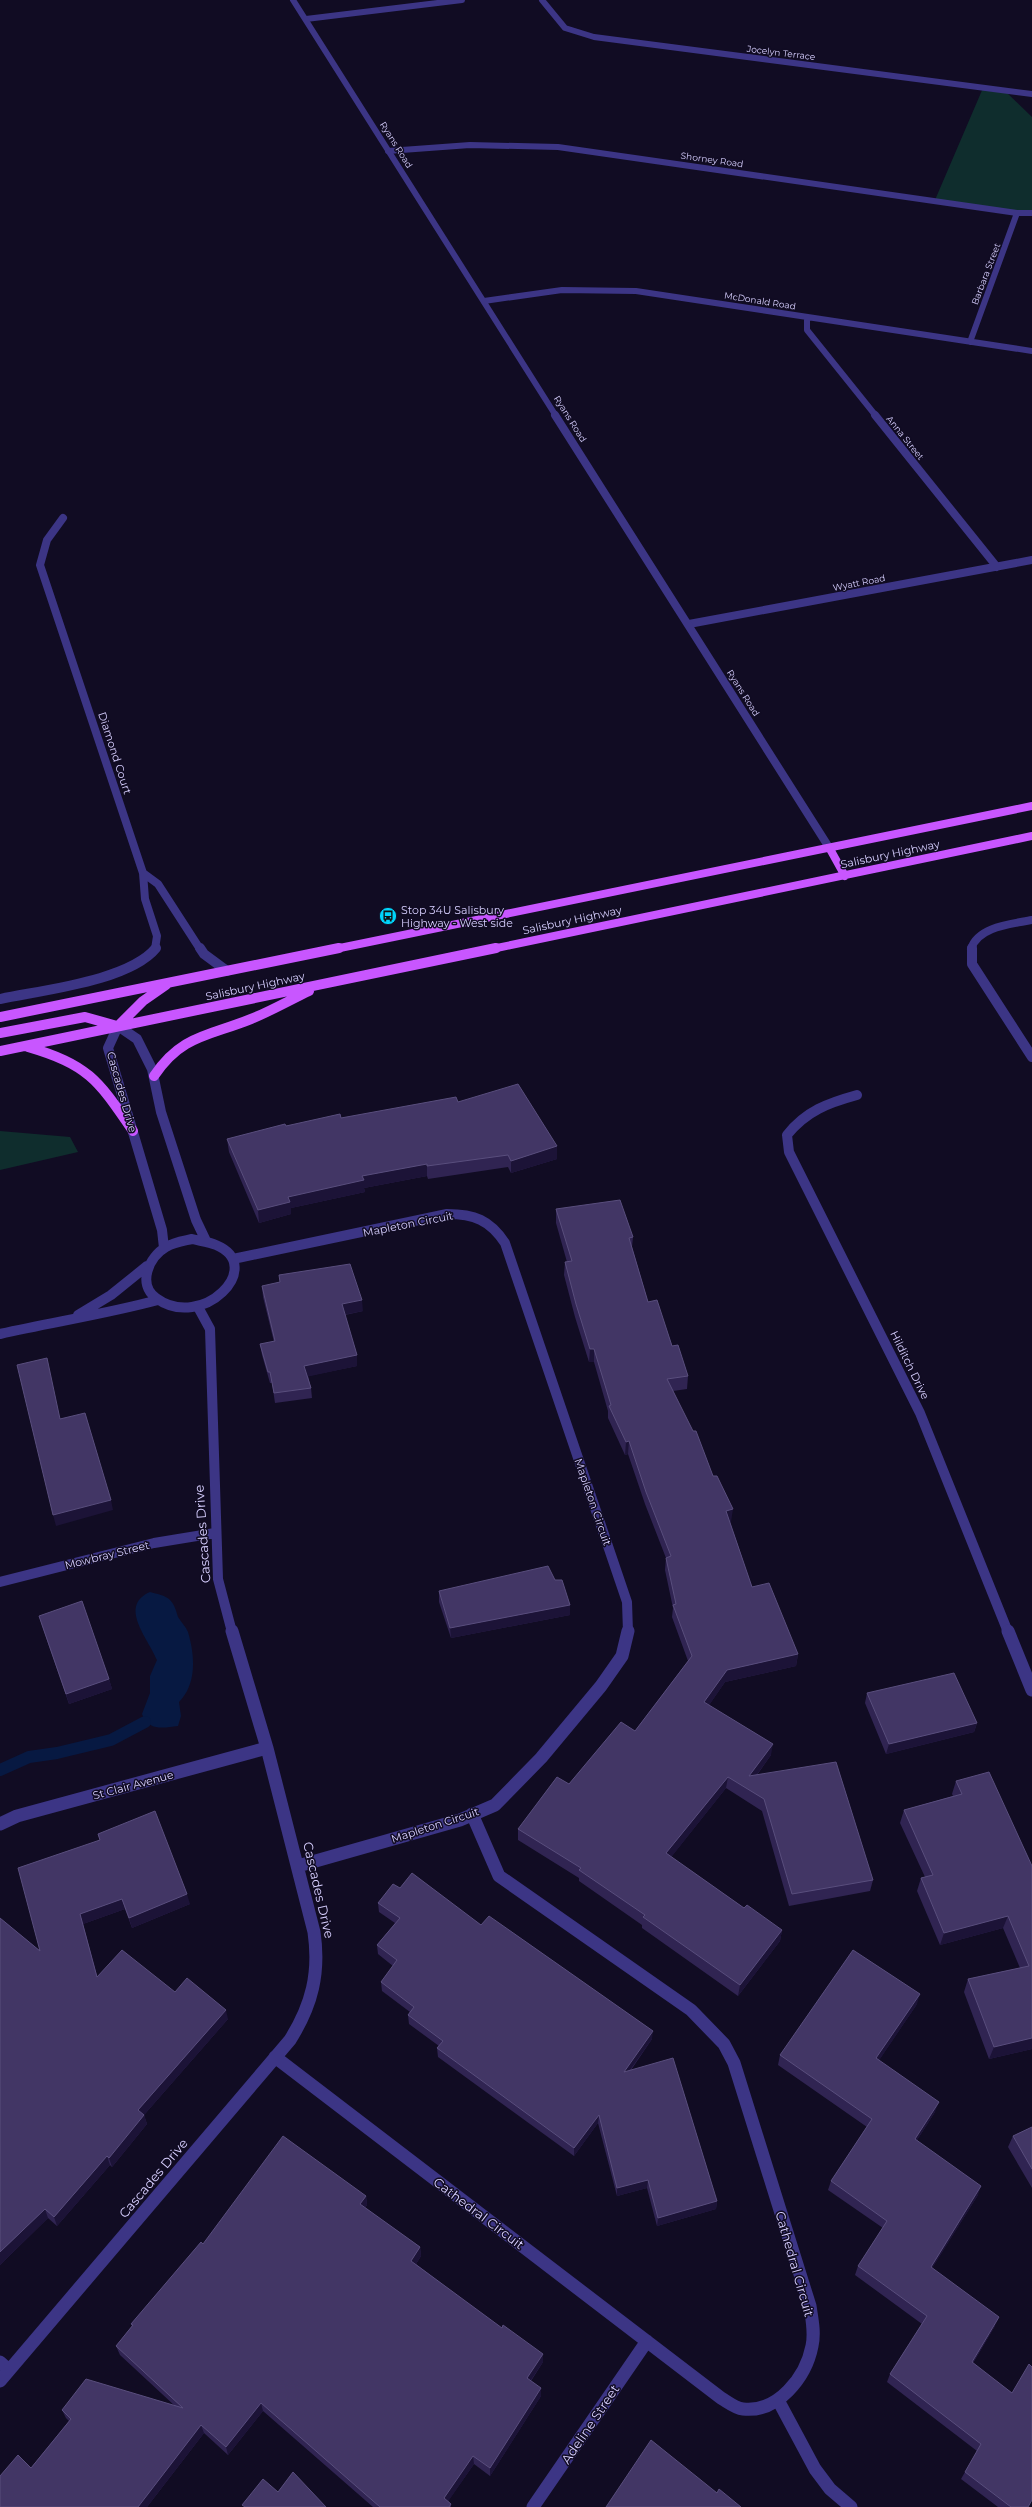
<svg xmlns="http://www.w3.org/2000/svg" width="1032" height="2507" viewBox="0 0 1032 2507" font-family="Montserrat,sans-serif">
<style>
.green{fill:#0f2d2d}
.water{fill:#071942}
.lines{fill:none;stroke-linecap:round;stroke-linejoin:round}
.stream{stroke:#071942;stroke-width:12}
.minor-far3{stroke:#3c3585;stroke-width:6}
.minor-far2{stroke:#3c3585;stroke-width:8}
.minor-far1{stroke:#3c3585;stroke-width:10}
.minor{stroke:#3c3585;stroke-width:13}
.tertiary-far1{stroke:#3c3585;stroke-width:6}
.tertiary{stroke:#3c3585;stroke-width:8}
.primary-far1{stroke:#c856ff;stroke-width:8}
.primary{stroke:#c856ff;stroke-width:10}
.wall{fill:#302452}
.shaded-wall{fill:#1c1337}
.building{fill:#423665;stroke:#594e7d}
.labels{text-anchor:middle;stroke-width:3;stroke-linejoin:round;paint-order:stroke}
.far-street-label{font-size:9px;fill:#d7cfff;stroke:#110c23}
.street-label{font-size:11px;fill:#d7cfff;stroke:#110c23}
.poi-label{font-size:11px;fill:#d7cfff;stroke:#110c23;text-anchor:start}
.near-street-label{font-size:13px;fill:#d7cfff;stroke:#110c23}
</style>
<rect width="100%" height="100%" fill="#110c23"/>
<path class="green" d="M 983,88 L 1005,91 L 1032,117 L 1032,213 L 935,200 Z
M 0,1131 L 70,1137 L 78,1152 L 0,1170 Z"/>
<path class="water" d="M 150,1592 C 157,1594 165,1595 170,1600 C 175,1605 176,1611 178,1617 C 181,1622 186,1627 188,1632 C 195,1656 197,1684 179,1702 L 181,1716 L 178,1726 C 163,1728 148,1731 142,1714 L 150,1693 L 150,1676 L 157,1660 C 148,1638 118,1606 150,1592 Z"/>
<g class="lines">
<path class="stream" d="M 0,1770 L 29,1757 L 57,1753 L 111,1740 L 145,1722"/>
<path class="minor-far3" d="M 542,0 L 565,28 L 594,37 L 1032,94
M 306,19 L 462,0
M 388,151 L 470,145 L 558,147 L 1017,213 L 1032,213
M 484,301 L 562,290 L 636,291 L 1032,351
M 807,317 L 807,330 L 876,416
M 970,342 L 1017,213"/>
<path class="minor-far2" d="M 875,415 L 997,567
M 63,518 L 47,540 L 40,565 L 143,873 L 158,884 L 200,949
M 689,624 L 1032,560
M 143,873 L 145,899 L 157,936 L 155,949
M 971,949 C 978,926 1013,924 1032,920"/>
<path class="minor-far1" d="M 200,948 L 204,954 L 227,971
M 972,948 L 972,964 L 1032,1057
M 0,999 C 42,990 129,981 156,948
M 857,1095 C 828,1103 806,1111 787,1135 L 789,1152 L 920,1413 L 1008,1632
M 192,1239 C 200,1241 209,1242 216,1245 C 267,1266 202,1332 156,1298 C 137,1284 149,1257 166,1247 C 174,1242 183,1241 192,1239 Z
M 164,1248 L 162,1230 L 108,1048 L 118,1026 L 137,1039 L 152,1069 L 161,1112 L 196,1220 L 206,1241
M 233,1259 L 447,1214 C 474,1214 490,1220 505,1243 L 627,1602 L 628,1632
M 198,1307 L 210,1329 L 218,1579 L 232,1632
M 78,1315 L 111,1295 L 147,1266
M 0,1334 C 53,1322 106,1314 158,1300
M 0,1582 L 154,1543 L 215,1533"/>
<path class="minor" d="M 1008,1631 L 1032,1690
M 0,1824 L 17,1816 L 267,1748
M 298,1866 L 460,1820 L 495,1805 L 541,1758 L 601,1686 L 622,1656 L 628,1631
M 275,2057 L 721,2398 C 728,2402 735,2408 743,2409 C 778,2413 806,2377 812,2346 C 815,2333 812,2319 810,2306 L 734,2063 L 724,2044 L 691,2010 L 499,1876 L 472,1814
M 0,2362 L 9,2370
M 0,2381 L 290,2040 C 312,2005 320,1973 314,1932 L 267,1748 L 232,1631
M 778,2400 L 815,2469 L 830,2489 L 851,2507
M 533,2507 L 647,2341"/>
<path class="tertiary-far1" d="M 293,0 L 556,416"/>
<path class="tertiary" d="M 555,415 L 830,849"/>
<path class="primary-far1" d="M 830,849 L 845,876
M 335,949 L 1032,806
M 492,949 L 1032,836"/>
<path class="primary" d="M 0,1017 L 339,948
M 118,1026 L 143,1001 L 166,985
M 0,1033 L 85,1017 L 117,1026
M 28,1047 C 89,1065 98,1080 133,1131
M 0,1051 L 496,948
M 154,1076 C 181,1035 209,1036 251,1019 C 271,1011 290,1000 309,991"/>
</g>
<path class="wall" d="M 458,1102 L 557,1159 L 511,1173 L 508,1167 L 428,1179 L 427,1176 L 364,1188 L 365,1192 L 291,1208 L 291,1214 L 259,1223 L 229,1152 L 227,1139 L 286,1126 Z
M 556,1209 L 633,1237 L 632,1247 L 648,1302 L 672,1346 L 688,1376 L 687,1389 L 673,1391 L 713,1476 L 731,1522 L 730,1522 L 752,1587 L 798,1654 L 796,1666 L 725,1682 L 709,1705 L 771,1755 L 757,1775 L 873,1880 L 870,1891 L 789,1906 L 762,1811 L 726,1788 L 671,1857 L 744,1908 L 782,1930 L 780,1941 L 738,1996 L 642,1928 L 642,1925 L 579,1881 L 579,1878 L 518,1840 L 518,1829 L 569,1784 L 635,1731 L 688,1661 L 672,1617 L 673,1608 L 665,1570 L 666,1558 L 645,1504 L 628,1454 L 625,1455 L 608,1418 L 608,1411 L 594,1362 L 589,1362 L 575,1317 L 564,1275 L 565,1262 L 567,1262 L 556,1223 Z
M 262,1286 L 363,1311 L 345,1315 L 357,1355 L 357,1366 L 308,1376 L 311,1388 L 312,1398 L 275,1403 L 272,1383 L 270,1383 L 262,1355 L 260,1344 L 274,1342 L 263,1297 Z
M 439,1591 L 570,1615 L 451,1638 L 439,1602 Z
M 39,1616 L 109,1679 L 112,1689 L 69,1704 L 42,1626 Z
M 867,1693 L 977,1723 L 974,1732 L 886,1754 L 865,1703 Z
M 956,1781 L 1032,1866 L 1032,2049 L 989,2059 L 964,1992 L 968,1979 L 1020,1968 L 1003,1928 L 940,1945 L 917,1891 L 921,1878 L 925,1877 L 900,1823 L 904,1810 L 953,1796 L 952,1794 Z
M 98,1834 L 190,1904 L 132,1928 L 125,1909 L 83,1924 L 97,1976 L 175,1992 L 228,2019 L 144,2115 L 147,2124 L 112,2167 L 110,2165 L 57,2226 L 48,2218 L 0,2265 L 0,1918 L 40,1951 L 100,1840 Z
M 400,1888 L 481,1925 L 652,2039 L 631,2070 L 717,2201 L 716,2209 L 657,2226 L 647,2188 L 617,2196 L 598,2123 L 574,2156 L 438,2057 L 437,2048 L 439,2046 L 409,2024 L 408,2015 L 410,2012 L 382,1991 L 381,1982 L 393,1966 L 378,1954 L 377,1945 L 395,1923 L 379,1912 L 378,1903 Z
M 917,2004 L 879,2060 L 935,2112 L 917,2140 L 978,2195 L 932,2268 L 995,2326 L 973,2363 L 1028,2507 L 998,2507 L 961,2479 L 977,2451 L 887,2382 L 890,2374 L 922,2324 L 855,2275 L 858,2266 L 883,2228 L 828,2190 L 831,2181 L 867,2127 L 778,2065 L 780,2055 Z
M 1032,2127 L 1032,2188 L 1008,2147 L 1013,2136 Z
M 366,2196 L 367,2205 L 365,2208 L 420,2247 L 421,2256 L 416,2264 L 543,2362 L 531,2381 L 541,2396 L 490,2476 L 474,2464 L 448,2501 L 451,2504 L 451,2507 L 373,2507 L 263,2411 L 228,2455 L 204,2433 L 147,2507 L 0,2507 L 31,2468 L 69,2421 L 66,2418 L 62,2410 L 175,2406 L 120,2355 L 116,2346 L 132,2326 L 131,2324 L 203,2244 Z"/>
<path class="shaded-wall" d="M 557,1146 L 557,1159 L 511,1173 L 511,1161 Z
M 427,1164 L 427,1176 L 364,1188 L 365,1192 L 291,1208 L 291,1214 L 259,1223 L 258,1210 L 288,1197 L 362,1176 Z
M 362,1300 L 363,1311 L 343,1315 L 342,1304 Z
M 590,1349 L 594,1349 L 594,1362 L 589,1362 Z
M 357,1355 L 357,1366 L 306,1377 L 304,1366 Z
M 629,1441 L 628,1454 L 625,1455 L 626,1442 Z
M 111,1500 L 113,1510 L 56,1526 L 53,1515 Z
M 733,1509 L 731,1522 L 725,1523 L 726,1511 Z
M 570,1605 L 570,1615 L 451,1638 L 450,1628 Z
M 798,1654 L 796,1666 L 725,1682 L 703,1714 L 704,1702 L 727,1670 Z
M 109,1679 L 112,1689 L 69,1704 L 66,1694 Z
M 977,1723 L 974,1732 L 886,1754 L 889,1744 Z
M 773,1744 L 771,1755 L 747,1788 L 749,1776 Z
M 728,1777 L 726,1788 L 665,1865 L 666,1853 Z
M 187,1894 L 190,1904 L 132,1928 L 129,1918 Z
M 122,1899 L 125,1909 L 83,1924 L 100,1986 L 80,1914 Z
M 1008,1916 L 1003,1928 L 940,1945 L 944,1933 Z
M 782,1930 L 780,1941 L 738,1996 L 740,1985 Z
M 920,1994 L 917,2004 L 874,2068 L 876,2058 Z
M 226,2010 L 228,2019 L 144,2115 L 147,2124 L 112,2167 L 109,2158 L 138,2110 Z
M 653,2031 L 652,2039 L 623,2080 L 624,2072 Z
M 1032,2038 L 1032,2049 L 989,2059 L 994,2047 Z
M 939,2102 L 935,2112 L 912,2148 L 915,2139 Z
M 599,2115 L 598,2123 L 574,2156 L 574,2148 Z
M 107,2156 L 110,2165 L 57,2226 L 54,2217 Z
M 648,2180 L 647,2188 L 617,2196 L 617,2188 Z
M 981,2186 L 978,2195 L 928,2275 L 931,2267 Z
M 366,2196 L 367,2205 L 361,2213 L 360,2204 Z
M 717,2201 L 716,2209 L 657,2226 L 658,2218 Z
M 45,2209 L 48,2218 L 0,2265 L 0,2252 Z
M 420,2247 L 421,2256 L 412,2270 L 411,2261 Z
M 999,2317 L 995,2326 L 968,2370 L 972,2362 Z
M 543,2354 L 543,2362 L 527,2386 L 527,2378 Z
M 541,2388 L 541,2396 L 490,2476 L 490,2468 Z
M 261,2403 L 263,2411 L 228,2455 L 226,2447 Z
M 201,2425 L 204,2433 L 147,2507 L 138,2507 Z
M 473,2456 L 474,2464 L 445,2506 L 444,2498 Z"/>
<path class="building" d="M 518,1084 L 557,1146 L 511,1161 L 508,1155 L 427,1166 L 427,1164 L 362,1176 L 364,1180 L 288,1197 L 290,1202 L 258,1210 L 227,1139 L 285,1124 L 286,1126 L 340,1114 L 341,1118 L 456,1097 L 458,1102 Z
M 620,1200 L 633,1237 L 629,1238 L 648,1302 L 657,1300 L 672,1346 L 678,1345 L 688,1376 L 667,1379 L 693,1431 L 696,1431 L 713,1476 L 717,1476 L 733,1509 L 726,1511 L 752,1587 L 769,1583 L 798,1654 L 727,1670 L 704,1702 L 773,1744 L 749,1776 L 836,1762 L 873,1880 L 792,1894 L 764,1799 L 728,1777 L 666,1853 L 744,1908 L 747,1905 L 782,1930 L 740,1985 L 643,1917 L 645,1915 L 579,1870 L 581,1868 L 518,1829 L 557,1777 L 569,1784 L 621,1722 L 635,1731 L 692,1656 L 673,1605 L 676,1604 L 666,1558 L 671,1556 L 646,1492 L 629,1441 L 626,1442 L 609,1406 L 611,1405 L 594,1349 L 590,1349 L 576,1304 L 565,1262 L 572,1261 L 556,1209 Z
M 350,1264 L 362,1300 L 342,1304 L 357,1355 L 304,1366 L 311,1388 L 274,1393 L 270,1372 L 268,1372 L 260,1344 L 275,1341 L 262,1286 L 280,1282 L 279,1275 Z
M 47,1358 L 60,1419 L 85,1413 L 111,1500 L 53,1515 L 17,1365 Z
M 548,1566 L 555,1580 L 562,1580 L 570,1605 L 450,1628 L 439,1591 Z
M 82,1601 L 109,1679 L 66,1694 L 39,1616 Z
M 954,1673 L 977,1723 L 889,1744 L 867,1693 Z
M 989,1772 L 1032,1866 L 1032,2038 L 994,2047 L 968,1979 L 1029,1966 L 1008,1916 L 944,1933 L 921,1878 L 933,1875 L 904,1810 L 962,1794 L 956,1781 Z
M 155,1811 L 187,1894 L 129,1918 L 122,1899 L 80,1914 L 97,1977 L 122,1950 L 175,1992 L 187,1978 L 226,2010 L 138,2110 L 144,2115 L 109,2158 L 107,2156 L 54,2217 L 45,2209 L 0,2252 L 0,1918 L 40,1951 L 18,1868 L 100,1840 L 98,1834 Z
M 412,1873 L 481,1925 L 489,1916 L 653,2031 L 624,2072 L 673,2058 L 717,2201 L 658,2218 L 648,2180 L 617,2188 L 599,2115 L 574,2148 L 437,2048 L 443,2041 L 408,2015 L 414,2007 L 381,1982 L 397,1960 L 377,1945 L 400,1918 L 378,1903 L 393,1884 L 400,1888 Z
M 853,1950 L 920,1994 L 876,2058 L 939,2102 L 915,2139 L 981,2186 L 931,2267 L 999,2317 L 972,2362 L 1012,2393 L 1029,2364 L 1032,2367 L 1032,2500 L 1028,2507 L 1011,2507 L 965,2472 L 981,2444 L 890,2374 L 927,2316 L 858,2266 L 887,2221 L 831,2181 L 872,2119 L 780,2055 Z
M 1032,2127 L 1032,2169 L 1013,2136 Z
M 283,2136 L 366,2196 L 360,2204 L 420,2247 L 411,2261 L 502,2328 L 503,2325 L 543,2354 L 527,2378 L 541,2388 L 490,2468 L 473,2456 L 444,2498 L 451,2504 L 449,2507 L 380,2507 L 261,2403 L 226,2447 L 201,2425 L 138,2507 L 0,2507 L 0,2476 L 18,2455 L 31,2468 L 71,2419 L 62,2410 L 86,2379 L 183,2408 L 116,2346 L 133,2325 L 131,2324 L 201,2242 L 203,2244 Z
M 651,2440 L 717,2493 L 719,2489 L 741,2507 L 606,2507 Z
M 293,2472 L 326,2507 L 245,2507 L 242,2505 L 263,2479 L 278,2492 Z"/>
<defs>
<symbol id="bus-disc" viewBox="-11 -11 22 22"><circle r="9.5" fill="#00d4fa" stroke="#110c23"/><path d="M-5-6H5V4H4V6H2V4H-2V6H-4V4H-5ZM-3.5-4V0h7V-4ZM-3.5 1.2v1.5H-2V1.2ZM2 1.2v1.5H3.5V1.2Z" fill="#111"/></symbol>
</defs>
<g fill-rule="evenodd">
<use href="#bus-disc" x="378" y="906" width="20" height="20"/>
</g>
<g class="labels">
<g class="far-street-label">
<text transform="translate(781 53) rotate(7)" y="3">Jocelyn Terrace</text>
<text transform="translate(396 145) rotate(58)" y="3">Ryans Road</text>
<text transform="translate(712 160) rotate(8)" y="3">Shorney Road</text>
<text transform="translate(986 274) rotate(-69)" y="3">Barbara Street</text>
<text transform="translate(760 301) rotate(9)" y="3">McDonald Road</text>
<text transform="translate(570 419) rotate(58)" y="3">Ryans Road</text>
<text transform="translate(905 438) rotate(51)" y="3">Anna Street</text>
<text transform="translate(859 583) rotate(-11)" y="3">Wyatt Road</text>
<text transform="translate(743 693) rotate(58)" y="3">Ryans Road</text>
</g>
<g class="street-label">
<text transform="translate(115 753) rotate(72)" y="4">Diamond Court</text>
<text transform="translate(890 854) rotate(-12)" y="4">Salisbury Highway</text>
<text transform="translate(572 920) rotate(-12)" y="4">Salisbury Highway</text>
<text transform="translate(255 986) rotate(-12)" y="4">Salisbury Highway</text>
<text transform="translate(122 1092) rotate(74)" y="4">Cascades Drive</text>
<text transform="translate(408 1224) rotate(-11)" y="4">Mapleton Circuit</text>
<text transform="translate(910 1365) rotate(64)" y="4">Hilditch Drive</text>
<text transform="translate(593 1502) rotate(71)" y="4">Mapleton Circuit</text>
<text transform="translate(107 1555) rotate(-14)" y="4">Mowbray Street</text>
<text transform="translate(133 1785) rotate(-15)" y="4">St Clair Avenue</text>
<text transform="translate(435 1825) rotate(-18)" y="4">Mapleton Circuit</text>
</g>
<g class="poi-label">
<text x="401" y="914">Stop 34U Salisbury<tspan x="401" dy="13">Highway - West side</tspan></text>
</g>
<g class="near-street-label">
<text transform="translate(202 1534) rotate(-94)" y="5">Cascades Drive</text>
<text transform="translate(319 1890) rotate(77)" y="5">Cascades Drive</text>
<text transform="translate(153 2178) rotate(-50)" y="5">Cascades Drive</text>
<text transform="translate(479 2213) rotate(37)" y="5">Cathedral Circuit</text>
<text transform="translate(795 2264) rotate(74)" y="5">Cathedral Circuit</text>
<text transform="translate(590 2424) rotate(-56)" y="5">Adeline Street</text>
</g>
</g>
</svg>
